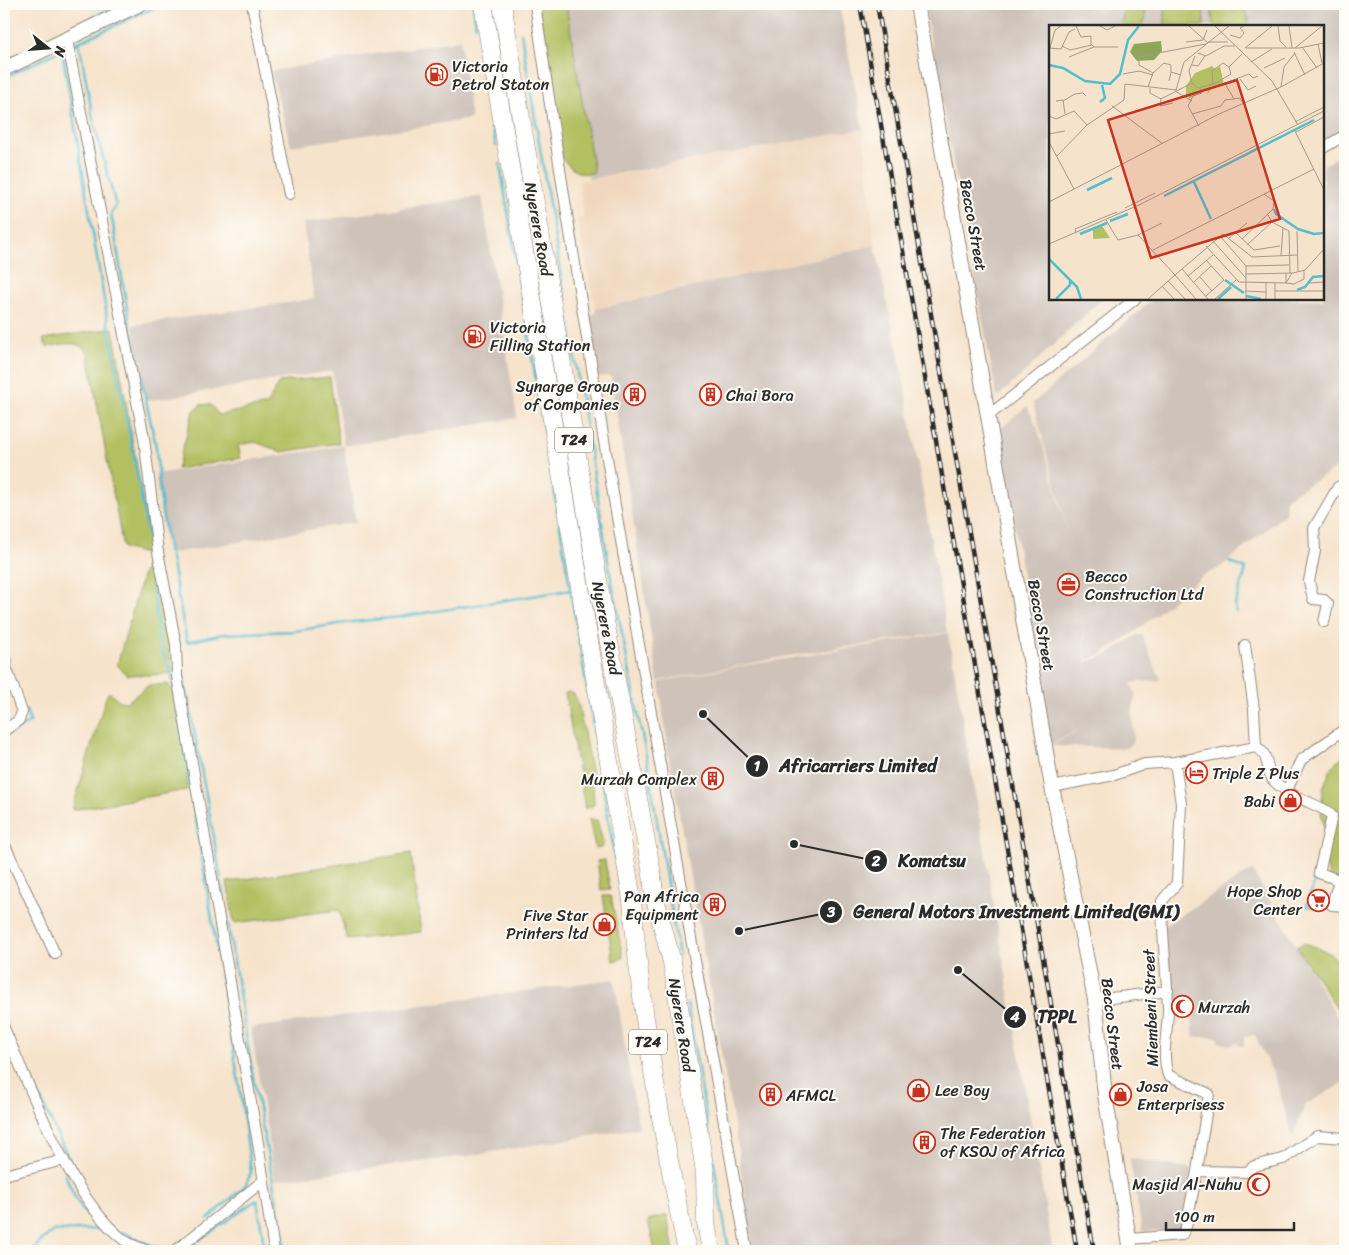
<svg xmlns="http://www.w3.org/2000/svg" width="1349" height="1255" viewBox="0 0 1349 1255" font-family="Sriracha,sans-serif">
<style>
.built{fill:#f0d6bc}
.industrial{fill:#cec2b9}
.green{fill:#b3c062;stroke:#6f7646}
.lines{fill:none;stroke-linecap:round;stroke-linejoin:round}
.stream{stroke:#53bdd0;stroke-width:2.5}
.street-casing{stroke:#90877b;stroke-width:12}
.secondary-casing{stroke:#90877b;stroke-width:16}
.highway-casing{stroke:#90877b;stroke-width:19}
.street{stroke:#fff;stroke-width:10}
.secondary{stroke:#fff;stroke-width:14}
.highway{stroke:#fff;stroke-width:18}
.rail-casing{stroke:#2b2b2b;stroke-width:4.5}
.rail{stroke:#fdfcf7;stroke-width:2.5;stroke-dasharray:8;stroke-linecap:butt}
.labels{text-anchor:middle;stroke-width:4;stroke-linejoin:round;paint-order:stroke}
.shield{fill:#fdfcf7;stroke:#6a6a68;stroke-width:1}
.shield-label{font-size:15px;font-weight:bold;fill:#2b2b2b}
.poi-label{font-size:16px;fill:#2b2b2b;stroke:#fdfcf7;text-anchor:start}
.street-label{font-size:16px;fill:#2b2b2b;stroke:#fdfcf7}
.inset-river{fill:none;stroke:#53bdd0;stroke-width:2.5}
.inset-road{fill:none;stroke:#a5998b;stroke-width:1}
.view{fill:#c8321e;fill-opacity:0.15;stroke:#c8321e;stroke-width:2.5}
.inset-edge{fill:none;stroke:#2b2b2b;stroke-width:2.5}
.leader{fill:none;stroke:#2b2b2b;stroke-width:2}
.callout-dot{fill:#2b2b2b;stroke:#fdfcf7;stroke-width:2}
.mark-label{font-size:15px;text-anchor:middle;font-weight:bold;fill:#fff}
.callout-label{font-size:18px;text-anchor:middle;font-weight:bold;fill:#2b2b2b;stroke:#fdfcf7;stroke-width:4;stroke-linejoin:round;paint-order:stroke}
</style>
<rect width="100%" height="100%" fill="#fdfcf7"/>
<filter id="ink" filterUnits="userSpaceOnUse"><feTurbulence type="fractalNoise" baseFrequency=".02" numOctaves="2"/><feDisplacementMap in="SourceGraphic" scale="10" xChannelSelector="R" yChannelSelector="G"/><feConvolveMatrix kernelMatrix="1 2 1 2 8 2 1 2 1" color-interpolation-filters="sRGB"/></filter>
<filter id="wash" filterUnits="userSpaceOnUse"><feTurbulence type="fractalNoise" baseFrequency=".0096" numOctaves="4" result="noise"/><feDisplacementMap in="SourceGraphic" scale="20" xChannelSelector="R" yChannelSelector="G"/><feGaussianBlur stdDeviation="1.12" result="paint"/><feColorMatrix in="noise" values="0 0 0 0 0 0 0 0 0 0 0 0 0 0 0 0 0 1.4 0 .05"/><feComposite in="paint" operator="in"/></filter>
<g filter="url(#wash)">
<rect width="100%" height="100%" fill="#f6e3cb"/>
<path class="built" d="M 863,129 L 875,245 L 596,309 L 577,218 L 584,217 L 578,182 Z"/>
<path class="industrial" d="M 553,4 L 839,4 L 863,129 L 589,179 Z
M 924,4 L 1345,4 L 1345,126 L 1323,140 L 1323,26 L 1050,26 L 1050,299 L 1102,299 L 997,398 Z
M 460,40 L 471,119 L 291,146 L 271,71 Z
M 1345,151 L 1345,463 L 1286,498 L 1285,514 L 1218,569 L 1202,576 L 1136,631 L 1104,653 L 1087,660 L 1081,612 L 1086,662 L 1107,655 L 1137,635 L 1142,635 L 1161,680 L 1131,683 L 1136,694 L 1132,714 L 1134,741 L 1127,748 L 1051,746 L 1088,724 L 1050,745 L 999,430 L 1027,406 L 1038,429 L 1073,550 L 1033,403 L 1153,299 L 1323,299 L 1323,166 Z
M 482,196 L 517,418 L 344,446 L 356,522 L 167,554 L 155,474 L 344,446 L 332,371 L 145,401 L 133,325 L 314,299 L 303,223 Z
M 875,245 L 901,366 L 947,632 L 788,656 L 658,681 L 611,376 L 597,377 L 585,316 L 595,314 L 596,309 Z
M 948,633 L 1052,1246 L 1022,1251 L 753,1251 L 737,1142 L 669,757 L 659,682 L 742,666 Z
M 1252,870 L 1345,1030 L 1345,1082 L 1305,1105 L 1293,1137 L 1276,1080 L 1255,1035 L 1244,1037 L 1244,1046 L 1239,1046 L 1238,1043 L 1230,1045 L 1218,1042 L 1217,1037 L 1194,1037 L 1192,1018 L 1170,1014 L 1164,926 Z
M 614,979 L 639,1128 L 467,1156 L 275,1180 L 251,1028 Z
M 1130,1158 L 1192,1169 L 1183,1226 L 1179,1231 L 1142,1232 Z"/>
<path class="green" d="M 538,4 L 566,4 L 594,172 C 579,177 573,170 562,159 Z
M 1126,4 L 1146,4 L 1145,20 L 1141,26 L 1120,26 Z
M 1165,4 L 1203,4 L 1204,26 L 1165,26 Z
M 1211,4 L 1242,4 L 1249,19 L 1247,26 L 1213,26 Z
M 113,328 L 173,673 L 158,675 L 127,675 L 117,665 L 143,573 L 151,556 L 123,548 L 88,354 C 79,338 62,345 47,347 L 43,339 Z
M 330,377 L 339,443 L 282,452 L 255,442 L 238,445 L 241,458 L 177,469 L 193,412 L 200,405 L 210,404 L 219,415 L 267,405 L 279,382 Z
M 168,684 L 177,697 L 187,755 L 187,790 L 72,810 L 106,697 L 109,692 L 120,701 L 127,702 L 149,685 Z
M 569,692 L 574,694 L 578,702 L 593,780 L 594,805 L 585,809 L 565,693 Z
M 1345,754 L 1345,911 L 1329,875 L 1326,862 L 1327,841 L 1321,813 L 1323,788 L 1332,766 Z
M 589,819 L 597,820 L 603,842 L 601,848 L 595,848 Z
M 411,853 L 421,932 L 347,940 L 339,910 L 234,923 L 227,882 Z
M 605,860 L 610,889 L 601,890 L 597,861 Z
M 603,896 L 611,896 L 623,958 L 613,961 Z
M 1303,943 C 1349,955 1345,971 1345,1012 L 1340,1013 L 1297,947 Z
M 667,1215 L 674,1251 L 655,1251 L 648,1220 Z"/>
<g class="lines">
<path class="stream" d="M 473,4 L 476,26
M 70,30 L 117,4
M 521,33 L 611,578 L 647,760 L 679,956
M 79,42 L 93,119 L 116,206 L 111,213 L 130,325 L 156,447 L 162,512 L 187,642 L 223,634 L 295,631 L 344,623 L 399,617 L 570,590
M 70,46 L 162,4
M 62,50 L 110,335 L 138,478 L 150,549 L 158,639 L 172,676 L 240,1090 L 251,1172 L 246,1185 L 208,1219
M 480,55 L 486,90
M 4,61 L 45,42
M 4,78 L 63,49
M 488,105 L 496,146
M 500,164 L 626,925
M 1229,562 L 1246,569 L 1235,605 L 1236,612
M 4,650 L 8,660
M 183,673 L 213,832 L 251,1066 L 286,1251
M 4,737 L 30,722 L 26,710
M 1317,875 L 1306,906 L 1332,909
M 687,1004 L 729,1251
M 4,1019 L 7,1026
M 28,1072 L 68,1157
M 65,1174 C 76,1200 80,1214 105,1229
M 122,1232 L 166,1251
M 33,1251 L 40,1242 L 53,1231 L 104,1229
M 167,1251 L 173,1247
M 183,1251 L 257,1200 L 265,1251"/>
</g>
</g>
<g filter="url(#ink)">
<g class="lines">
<defs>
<path id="street" d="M 252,4 L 289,194
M 535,4 C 596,421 673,836 747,1251
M 67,40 L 144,438 L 158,552 L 176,645 L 177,676 L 259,1149 L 274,1251
M 1323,148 L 1345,135
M 988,416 L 1135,299
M 1324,622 L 1328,604 L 1324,600 L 1313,599 L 1309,581 L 1315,551 L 1314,528 L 1338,487 L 1345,486
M 1245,645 L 1254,709 L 1256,747
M 4,661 L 22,712 L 19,720 L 4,731
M 1256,747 C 1270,754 1265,769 1273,780 C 1286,794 1310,802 1327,811 L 1332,816 L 1319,873 L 1339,880 L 1332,905 L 1345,906
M 1175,762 L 1181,804 L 1177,883 L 1162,901 C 1162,937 1167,973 1168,1009 C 1168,1031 1161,1054 1168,1075 L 1209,1094 L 1197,1171
M 1052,787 L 1114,775 L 1145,764 L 1175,762 L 1256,747
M 1287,790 L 1301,760 L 1345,729
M 4,843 L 55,954
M 1095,1000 L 1168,991
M 4,1028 C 31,1089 71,1200 124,1240 C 131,1245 141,1248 148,1251
M 4,1175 L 64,1160
M 1129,1239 L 1182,1235 L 1186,1227 L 1197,1171 L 1247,1172 L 1254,1166 L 1283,1159 L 1317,1136 L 1345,1138
M 175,1251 L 263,1181"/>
<path id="secondary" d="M 917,4 L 1052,787 L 1095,1000 L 1105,1095 L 1131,1251
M 4,69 L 140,4"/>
<path id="highway" d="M 483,4 L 632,900 C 641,1019 663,1135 687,1251
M 502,4 L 602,605 L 652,874 L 654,895 L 672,962 L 705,1172 L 706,1223 L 711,1251"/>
</defs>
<use href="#street" class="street-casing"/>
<use href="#secondary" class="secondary-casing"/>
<use href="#highway" class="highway-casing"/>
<use href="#street" class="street"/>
<use href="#secondary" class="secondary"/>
<use href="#highway" class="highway"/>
<defs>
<path id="rail" d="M 860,4 L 1077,1251
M 877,4 L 1094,1251"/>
</defs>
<use href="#rail" class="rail-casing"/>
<use href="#rail" class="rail"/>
</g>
</g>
<defs>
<symbol id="fuel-ring" viewBox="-11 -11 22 22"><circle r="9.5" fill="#fdfcf7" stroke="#c8321e" stroke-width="1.5"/><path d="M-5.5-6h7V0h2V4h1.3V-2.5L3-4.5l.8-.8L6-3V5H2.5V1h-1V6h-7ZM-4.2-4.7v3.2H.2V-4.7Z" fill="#c8321e"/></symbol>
<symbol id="building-ring" viewBox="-11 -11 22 22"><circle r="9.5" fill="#fdfcf7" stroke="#c8321e" stroke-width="1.5"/><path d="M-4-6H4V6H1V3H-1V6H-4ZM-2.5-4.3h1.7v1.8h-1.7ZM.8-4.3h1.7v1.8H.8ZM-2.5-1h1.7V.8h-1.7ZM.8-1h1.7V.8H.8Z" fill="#c8321e"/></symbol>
<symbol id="office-ring" viewBox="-11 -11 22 22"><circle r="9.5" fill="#fdfcf7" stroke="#c8321e" stroke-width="1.5"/><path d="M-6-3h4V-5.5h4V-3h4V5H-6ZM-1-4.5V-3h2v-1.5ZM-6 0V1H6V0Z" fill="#c8321e"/></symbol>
<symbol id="hotel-ring" viewBox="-11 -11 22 22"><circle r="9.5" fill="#fdfcf7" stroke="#c8321e" stroke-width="1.5"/><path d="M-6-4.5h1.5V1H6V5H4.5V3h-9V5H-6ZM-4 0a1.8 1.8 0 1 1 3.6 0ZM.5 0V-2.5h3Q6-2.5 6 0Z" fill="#c8321e"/></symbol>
<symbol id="shop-ring" viewBox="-11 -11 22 22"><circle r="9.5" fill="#fdfcf7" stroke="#c8321e" stroke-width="1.5"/><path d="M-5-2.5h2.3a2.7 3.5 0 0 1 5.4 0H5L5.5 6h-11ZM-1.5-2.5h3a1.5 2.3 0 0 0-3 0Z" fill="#c8321e"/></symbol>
<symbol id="supermarket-ring" viewBox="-11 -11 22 22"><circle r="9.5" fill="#fdfcf7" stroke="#c8321e" stroke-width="1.5"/><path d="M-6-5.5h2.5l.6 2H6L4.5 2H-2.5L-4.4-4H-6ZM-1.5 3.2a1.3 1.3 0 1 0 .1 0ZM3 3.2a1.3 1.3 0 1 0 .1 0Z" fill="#c8321e"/></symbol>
<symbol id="mosque-ring" viewBox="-11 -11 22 22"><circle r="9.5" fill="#fdfcf7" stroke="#c8321e" stroke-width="1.5"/><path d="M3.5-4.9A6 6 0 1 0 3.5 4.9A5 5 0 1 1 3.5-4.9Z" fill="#c8321e"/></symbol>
</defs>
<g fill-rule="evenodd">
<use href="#fuel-ring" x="424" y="62" width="25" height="25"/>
<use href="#fuel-ring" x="462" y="324" width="25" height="25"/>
<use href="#building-ring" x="622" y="382" width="25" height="25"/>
<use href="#building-ring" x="698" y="382" width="25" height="25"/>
<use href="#office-ring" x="1056" y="572" width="25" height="25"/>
<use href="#hotel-ring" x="1184" y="760" width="25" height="25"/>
<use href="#building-ring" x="700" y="766" width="25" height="25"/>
<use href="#shop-ring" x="1278" y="788" width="25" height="25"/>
<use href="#supermarket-ring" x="1306" y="888" width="25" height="25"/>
<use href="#building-ring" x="702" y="892" width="25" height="25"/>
<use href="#shop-ring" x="592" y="912" width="25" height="25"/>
<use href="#mosque-ring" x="1170" y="994" width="25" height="25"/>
<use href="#shop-ring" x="906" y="1078" width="25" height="25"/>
<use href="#building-ring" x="758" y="1082" width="25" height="25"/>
<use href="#shop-ring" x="1108" y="1082" width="25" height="25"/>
<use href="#building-ring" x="912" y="1130" width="25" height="25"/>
<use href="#mosque-ring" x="1246" y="1172" width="25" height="25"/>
</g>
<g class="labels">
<g class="shield">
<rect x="555" y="427.5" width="38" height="25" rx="4"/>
<rect x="629" y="1029.5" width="38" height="25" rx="4"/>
</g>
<g class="shield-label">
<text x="574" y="445">T24</text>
<text x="648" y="1047">T24</text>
</g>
<g class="poi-label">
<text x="452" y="72">Victoria<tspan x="452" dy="18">Petrol Staton</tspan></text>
<text x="490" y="333">Victoria<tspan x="490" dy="18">Filling Station</tspan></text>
<text x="619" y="392" text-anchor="end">Synarge Group<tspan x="619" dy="18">of Companies</tspan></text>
<text x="726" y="401">Chai Bora</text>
<text x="1085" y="582">Becco<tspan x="1085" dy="18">Construction Ltd</tspan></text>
<text x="1212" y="779">Triple Z Plus</text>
<text x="697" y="785" text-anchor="end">Murzah Complex</text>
<text x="1275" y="807" text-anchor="end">Babi</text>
<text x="1302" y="897" text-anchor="end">Hope Shop<tspan x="1302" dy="18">Center</tspan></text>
<text x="699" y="902" text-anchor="end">Pan Africa<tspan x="699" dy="18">Equipment</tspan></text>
<text x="588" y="921" text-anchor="end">Five Star<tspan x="588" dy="18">Printers ltd</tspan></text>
<text x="1198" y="1013">Murzah</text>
<text x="1137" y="1092">Josa<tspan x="1137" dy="18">Enterprisess</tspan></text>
<text x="935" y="1096">Lee Boy</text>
<text x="786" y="1101">AFMCL</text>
<text x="940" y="1139">The Federation<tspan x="940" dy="18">of KSOJ of Africa</tspan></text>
<text x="1242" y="1190" text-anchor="end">Masjid Al-Nuhu</text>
</g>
<g class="street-label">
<text transform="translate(974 225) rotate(80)" y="6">Becco Street</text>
<text transform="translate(539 229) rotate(80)" y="6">Nyerere Road</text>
<text transform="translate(1042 625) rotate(80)" y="6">Becco Street</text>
<text transform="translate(607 628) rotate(79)" y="6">Nyerere Road</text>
<text transform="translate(1150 1008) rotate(-92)" y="6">Miembeni Street</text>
<text transform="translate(1113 1024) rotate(83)" y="6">Becco Street</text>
<text transform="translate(682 1025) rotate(81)" y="6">Nyerere Road</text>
</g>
</g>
<g transform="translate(1049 25)">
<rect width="275" height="275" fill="#f6e3cb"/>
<path d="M 163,41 L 166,44 L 171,41 L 175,60 L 163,62 L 158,70 L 160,63 L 141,73 L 137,71 L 137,61 L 146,48 ZM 53,201 L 61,213 L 44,214 L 44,205 Z" fill="#b3c062"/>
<path d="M 112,16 L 113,26 L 105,35 L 88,36 L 81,27 L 85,19 Z" fill="#8ea658"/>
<path class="inset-river" d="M 0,40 L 14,43 L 36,56 L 61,59 L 71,49 L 79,15 L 90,1M 51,77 L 56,73 L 53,60M 145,157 L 162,194M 38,165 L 63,153M 115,171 L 265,95M 225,184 L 227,189 L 249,204 L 265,209 L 275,208M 61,196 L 79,189M 31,209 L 58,198M 0,234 L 28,262 L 32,274M 176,255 L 195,268M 248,265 L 256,262 L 264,252 L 275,251M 197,271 L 212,274M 7,274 L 21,260 L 21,255M 169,274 L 182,262"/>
<path class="inset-road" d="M 27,1 L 32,12 L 42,11 L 42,20M 51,1 L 58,5 L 66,1M 140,1 L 159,18M 166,1 L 223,56 L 249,100M 229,1 L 231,16 L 237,22M 240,1 L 243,23M 181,10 L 191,13 L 195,8 L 191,3 L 195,1M 137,17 L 154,15 L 158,5M 159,17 L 179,17M 269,19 L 273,38M 13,21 L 21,25 L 43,20 L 45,22M 253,22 L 268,43M 0,23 L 12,24 L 20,7 L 26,4M 1,23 L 6,5 L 12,1M 196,23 L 223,1M 197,23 L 250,23 L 275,18M 246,23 L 273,1M 245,27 L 256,50M 149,28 L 157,31 L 175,21 L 186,21M 20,32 L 45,22 L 69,22M 88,32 L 157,19M 90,32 L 90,40 L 104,48M 202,37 L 223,24M 143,40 L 149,41 L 156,31M 180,42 L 193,29M 215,43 L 236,33M 74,49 L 90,46 L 104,50M 191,54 L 199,65 L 207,61M 120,56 L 122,47 L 132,50M 175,57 L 185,74 L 191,73 L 194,78M 143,58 L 140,46 L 146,31M 176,58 L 200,49 L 204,53 L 209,51M 164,59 L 163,46 L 174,38 L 180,42M 99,62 L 104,48 L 115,38 L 122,40 L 122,47M 232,62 L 275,38M 101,63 L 101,68 L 112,74M 127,65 L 135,37 L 180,1M 126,66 L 143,76M 112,74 L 143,58 L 149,63 L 167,58 L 182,49 L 180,42M 112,74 L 111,81 L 124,78M 7,76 L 14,75 L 16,89M 14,76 L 26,69 L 34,68 L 37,71M 63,81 L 114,119M 139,81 L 144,71 L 153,68 L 151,63M 139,81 L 150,101M 143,89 L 172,81 L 176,75 L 185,74M 0,91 L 7,94 L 25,86 L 38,100M 246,97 L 275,82M 245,104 L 275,165M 247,107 L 275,92M 0,109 L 16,106M 0,117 L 25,164M 8,131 L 38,100 L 75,75 L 76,59 L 127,65M 0,177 L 170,89 L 232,62 L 235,42 L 246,28M 76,183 L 106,168M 219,190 L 223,197 L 240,206 L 241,248M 57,195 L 69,215 L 89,210 L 126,250 L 99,274M 248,206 L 249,247M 27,207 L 26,204 L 68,187M 187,208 L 205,225 L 231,221M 89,210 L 113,198M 171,211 L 197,241 L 197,274M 180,213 L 198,198M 193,214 L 224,184 L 225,176 L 215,169M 164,216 L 197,253M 0,219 L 92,179 L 275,86M 198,220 L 223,197M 157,221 L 190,257 L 237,258 L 243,248M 104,225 L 265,144M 232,231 L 234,203M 197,241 L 240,240M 133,244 L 159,274M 237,248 L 237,258 L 245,259 L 255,254 L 255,245M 197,249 L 244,248 L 256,245 L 275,224M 139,251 L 164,230M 151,252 L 163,266M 119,256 L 136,274M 145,257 L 162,241M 217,257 L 217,274M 226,258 L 226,274M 260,258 L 275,257M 113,261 L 125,274M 196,266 L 217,267M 226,266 L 275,266M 157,271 L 175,255 L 157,235M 147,274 L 126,250 L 174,209 L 203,232 L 248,230M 166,274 L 187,255"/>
<path class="view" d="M 188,55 L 231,194 L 102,233 L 59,95 Z"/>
<rect width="275" height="275" class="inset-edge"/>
</g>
<path class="leader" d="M703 714L757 766M794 844L876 861M739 931L831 912M958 970L1015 1017"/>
<g class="callout-dot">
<circle cx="703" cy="714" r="5"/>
<circle cx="794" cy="844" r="5"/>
<circle cx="739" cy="931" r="5"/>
<circle cx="958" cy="970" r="5"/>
<circle cx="757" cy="766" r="12"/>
<circle cx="876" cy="861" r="12"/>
<circle cx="831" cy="912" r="12"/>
<circle cx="1015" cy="1017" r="12"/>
</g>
<g class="mark-label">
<text x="757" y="771">1</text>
<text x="876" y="866">2</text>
<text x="831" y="917">3</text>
<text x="1015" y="1022">4</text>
</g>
<g class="callout-label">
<text x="858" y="772">Africarriers Limited</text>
<text x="932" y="867">Komatsu</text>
<text x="1016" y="918">General Motors Investment Limited(GMI)</text>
<text x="1057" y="1023">TPPL</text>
</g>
<rect width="1349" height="1255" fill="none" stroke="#fdfcf7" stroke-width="20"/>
<g transform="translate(48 48) rotate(107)" stroke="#fdfcf7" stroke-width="4" paint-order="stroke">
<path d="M0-4L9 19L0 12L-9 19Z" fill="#2b2b2b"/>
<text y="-8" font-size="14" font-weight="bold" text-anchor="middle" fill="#2b2b2b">N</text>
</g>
<path d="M1166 1222v8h128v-8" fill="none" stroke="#2b2b2b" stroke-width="2.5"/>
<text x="1174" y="1222" font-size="15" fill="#2b2b2b" stroke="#fdfcf7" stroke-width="4" paint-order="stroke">100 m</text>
</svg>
